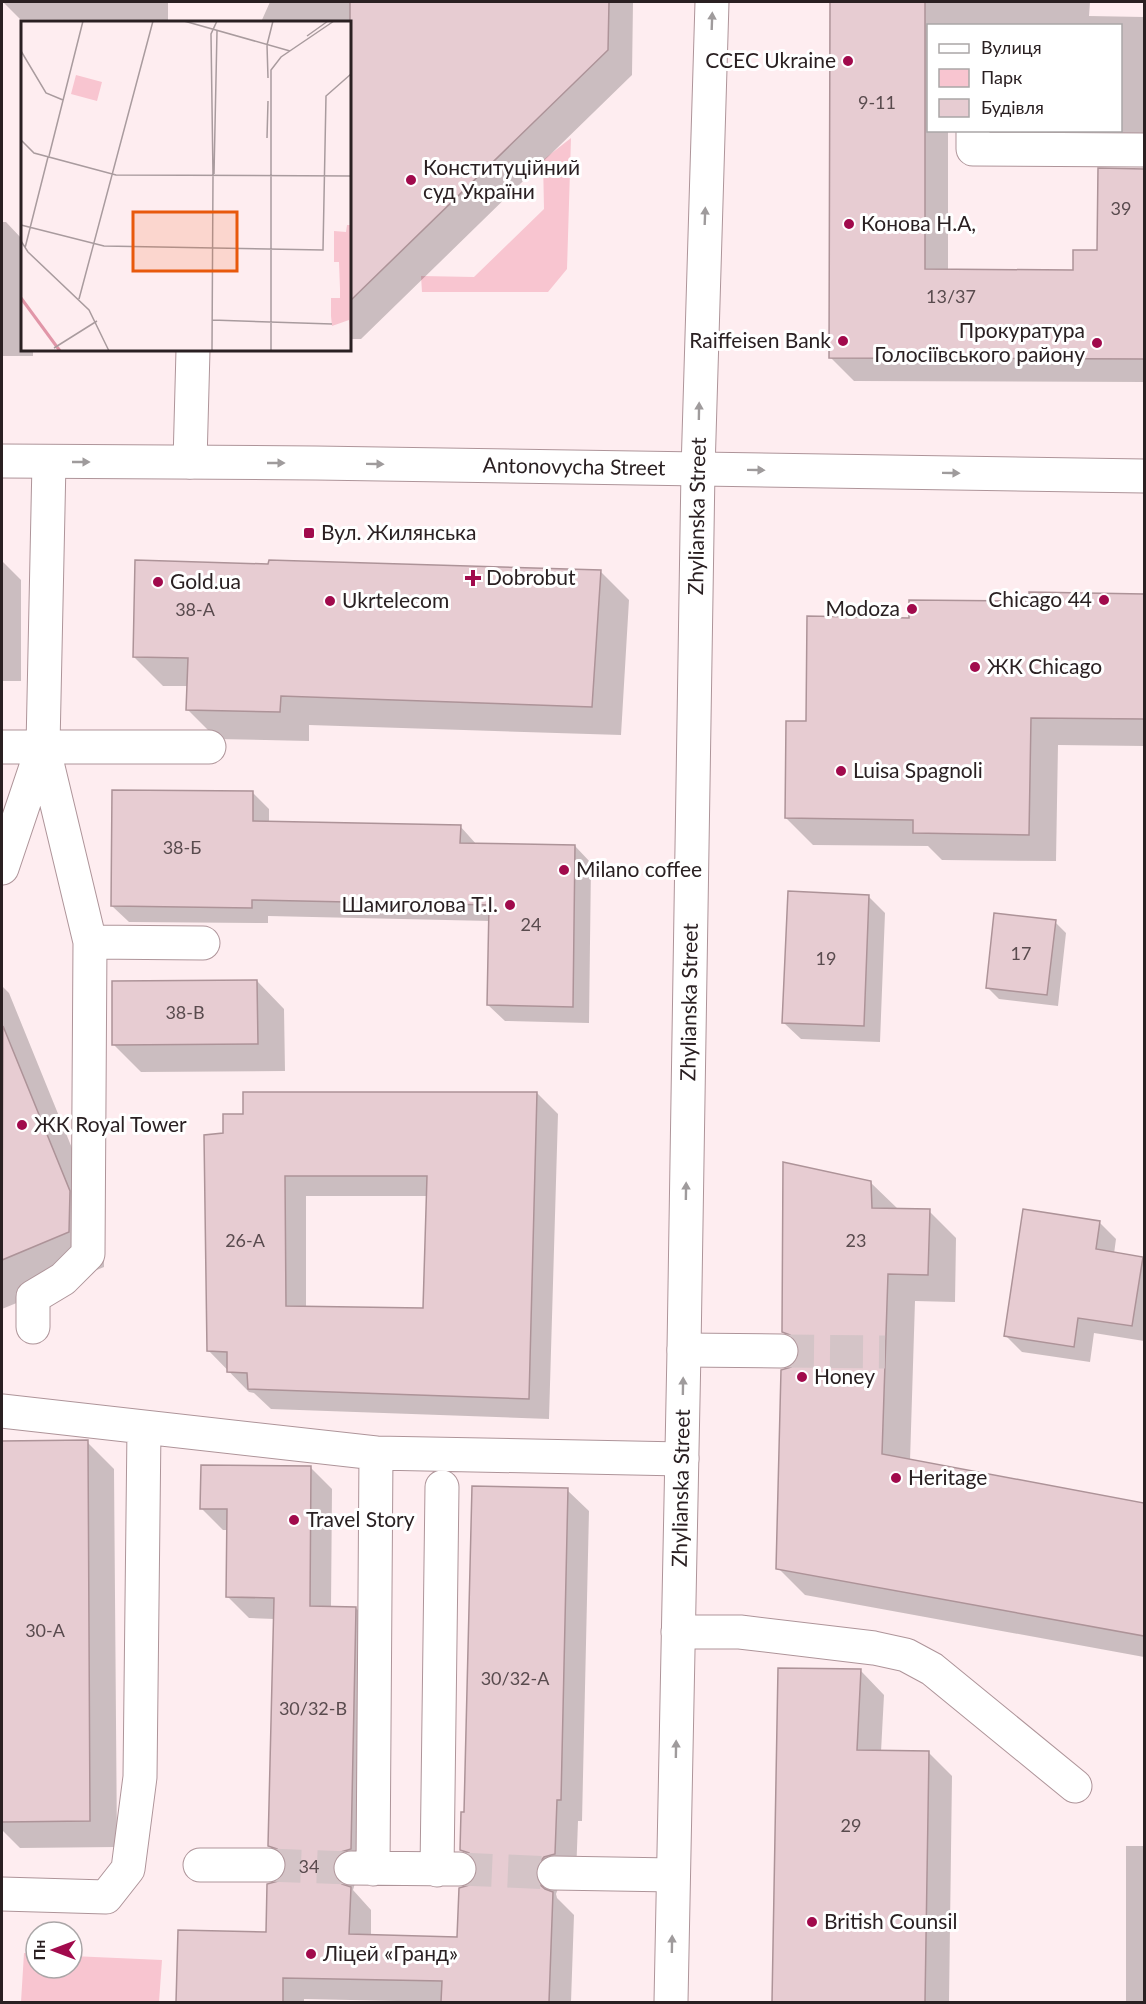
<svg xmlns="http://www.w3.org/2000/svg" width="1146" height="2004" viewBox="0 0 1146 2004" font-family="Lato,sans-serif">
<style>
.green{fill:#f8c5d0}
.shadow{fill:#0003;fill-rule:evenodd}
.building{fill:#e7ccd2;stroke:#ad9398;stroke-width:1.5;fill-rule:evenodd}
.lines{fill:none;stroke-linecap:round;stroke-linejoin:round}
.minor-tunnel{stroke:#d4c4c7;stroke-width:33;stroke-dasharray:33 16;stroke-linecap:butt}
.minor-casing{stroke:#ae9499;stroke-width:35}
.major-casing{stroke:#ae9499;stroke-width:35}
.minor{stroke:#fff;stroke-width:33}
.major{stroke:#fff;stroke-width:33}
.oneway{fill:#9f9b9c}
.poi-dot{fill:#a10a4c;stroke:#fff;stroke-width:2}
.labels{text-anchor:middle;stroke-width:6;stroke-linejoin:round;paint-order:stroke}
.number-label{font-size:18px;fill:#594b4e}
.poi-label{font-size:21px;fill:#2a2022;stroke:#fff;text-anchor:start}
.street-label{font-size:21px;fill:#2a2022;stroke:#fff}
.inset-river{fill:none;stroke:#e196a8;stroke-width:3}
.inset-road{fill:none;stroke:#a99b9e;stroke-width:1.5}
.view{fill:#e8590c;fill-opacity:0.15;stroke:#e8590c;stroke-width:3}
.inset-edge{fill:none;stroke:#2a2022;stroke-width:3}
</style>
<rect width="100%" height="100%" fill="#feedf0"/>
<path class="green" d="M 571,138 L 567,269 L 548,292 L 422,292 L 421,276 L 474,277 L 544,209 L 543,160 Z
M 24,1953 L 36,1954 L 36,1968 L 72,1968 L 72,1956 L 162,1960 L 159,2002 L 21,2002 Z"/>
<path class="shadow" d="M 3,2 L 168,2 L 168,20 L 20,19 Z
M 270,2 L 633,2 L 632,75 L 361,339 L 350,339 L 350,22 L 261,22 Z
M 831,2 L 1090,2 L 1089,16 L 1144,17 L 1144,154 L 1021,154 L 997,130 L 1120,130 L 1120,26 L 928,26 L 928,130 L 948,130 L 948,271 L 1075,271 L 1099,252 L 1099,170 L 1144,170 L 1144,382 L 854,381 L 830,357 Z
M 2,222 L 6,222 L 22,239 L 22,350 L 33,350 L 33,356 L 2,356 Z
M 2,561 L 21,580 L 21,681 L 2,681 Z
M 600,571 L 629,600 L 621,735 L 309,725 L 309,741 L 217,739 L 188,710 L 188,686 L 163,686 L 134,657 Z
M 1030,594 L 1144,595 L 1144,746 L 1058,745 L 1056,861 L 942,860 L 928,846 L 813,845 L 786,818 L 807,722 L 910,619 L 1030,603 Z
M 252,792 L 269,809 L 269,822 L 460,826 L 477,845 L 575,846 L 591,863 L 589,1023 L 505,1021 L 488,1005 L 490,921 L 268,916 L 268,923 L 129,922 L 112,906 Z
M 868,896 L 885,913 L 880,1042 L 801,1039 L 784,1023 Z
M 1055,922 L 1066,933 L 1058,1006 L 999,999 L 988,988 Z
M 257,981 L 284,1009 L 285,1071 L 141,1072 L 114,1045 Z
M 2,986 L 9,993 L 104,1227 L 104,1267 L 2,1309 Z
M 537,1093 L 558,1114 L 549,1419 L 271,1409 L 254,1393 L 249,1392 L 208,1350 L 225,1134 ZM 306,1196 L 428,1196 L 425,1310 L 306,1307 Z
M 870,1182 L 898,1209 L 929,1211 L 956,1238 L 955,1302 L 915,1301 L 910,1461 L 1144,1504 L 1144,1657 L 805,1595 L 778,1568 L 791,1368 L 798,1362 L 801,1349 L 783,1332 Z
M 1099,1222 L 1116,1239 L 1114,1254 L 1142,1258 L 1144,1261 L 1144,1341 L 1094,1333 L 1090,1362 L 1022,1352 L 1005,1335 Z
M 2,1442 L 87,1442 L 114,1469 L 117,1847 L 20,1848 L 2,1830 Z
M 310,1467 L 332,1489 L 331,1608 L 356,1608 L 377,1630 L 356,1880 L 353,1890 L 371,1910 L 371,1936 L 458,1938 L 469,1886 L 476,1880 L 479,1870 L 478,1867 L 462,1850 L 465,1814 L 567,1490 L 589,1511 L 582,1821 L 578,1821 L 576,1876 L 559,1886 L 556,1894 L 557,1898 L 574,1915 L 571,2002 L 443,2002 L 304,1999 L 304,2002 L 178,2002 L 179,1932 L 267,1934 L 279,1882 L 286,1875 L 288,1864 L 270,1846 L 275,1619 L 249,1618 L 228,1597 L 228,1530 L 223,1530 L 202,1509 Z
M 780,1670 L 861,1671 L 884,1695 L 881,1752 L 928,1752 L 952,1776 L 949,2002 L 774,2002 Z
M 1126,1846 L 1144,1846 L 1144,2002 L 1126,2002 Z"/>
<path class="building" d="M 350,2 L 609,2 L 608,50 L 350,301 Z
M 830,2 L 925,2 L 925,269 L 1073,270 L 1073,250 L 1097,250 L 1098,168 L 1144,169 L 1144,359 L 829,358 Z
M 135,560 L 268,564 L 269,560 L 601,570 L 592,707 L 281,696 L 280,712 L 186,710 L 188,658 L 133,657 Z
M 1029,592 L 1144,594 L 1144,719 L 1031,718 L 1029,835 L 913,833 L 913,820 L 785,818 L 786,721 L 806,721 L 807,616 L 909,618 L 909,600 L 1029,601 Z
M 112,790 L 253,791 L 253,821 L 461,825 L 460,843 L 575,845 L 573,1007 L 487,1005 L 489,905 L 252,900 L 252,908 L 111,906 Z
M 788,891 L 869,895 L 864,1026 L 782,1023 Z
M 994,913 L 1056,920 L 1047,995 L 986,988 Z
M 257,980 L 258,1044 L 112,1045 L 112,981 Z
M 3,1026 L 70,1191 L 69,1232 L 2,1260 Z
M 243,1092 L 537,1092 L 529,1399 L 248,1389 L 247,1373 L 227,1372 L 227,1352 L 207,1351 L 204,1135 L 223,1133 L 223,1114 L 243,1114 ZM 285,1176 L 427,1176 L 423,1308 L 286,1306 Z
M 783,1162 L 871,1181 L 872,1208 L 930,1209 L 928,1275 L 888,1274 L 882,1454 L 1144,1503 L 1144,1636 L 776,1569 L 781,1370 L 791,1367 L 797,1361 L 800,1352 L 797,1341 L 790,1335 L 782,1332 Z
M 1023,1209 L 1100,1221 L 1096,1249 L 1143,1257 L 1132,1326 L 1078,1318 L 1074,1347 L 1004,1336 Z
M 88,1440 L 90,1821 L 2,1822 L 2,1441 Z
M 201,1465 L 311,1466 L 310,1606 L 356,1607 L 351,1849 L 341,1852 L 335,1858 L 332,1867 L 335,1878 L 342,1884 L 351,1887 L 349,1934 L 457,1937 L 459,1888 L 469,1885 L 475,1879 L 478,1870 L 475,1859 L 469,1853 L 460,1850 L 461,1812 L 464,1812 L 472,1486 L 568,1488 L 561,1800 L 557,1800 L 555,1854 L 544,1857 L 538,1864 L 535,1872 L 538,1883 L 545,1889 L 553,1892 L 549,2002 L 441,2002 L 442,1981 L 283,1978 L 283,2002 L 176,2002 L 178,1930 L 266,1932 L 267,1884 L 278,1881 L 284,1874 L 287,1866 L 284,1855 L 277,1849 L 268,1846 L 274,1598 L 226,1597 L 227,1509 L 200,1509 Z
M 778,1668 L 861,1669 L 857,1750 L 929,1751 L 925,2002 L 772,2002 Z"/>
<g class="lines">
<path class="minor-tunnel" d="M 781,1351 L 885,1352
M 268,1865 L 351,1868
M 459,1869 L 554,1873"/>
<defs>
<path id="minor" d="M 973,130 L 973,149 L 1144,150
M 49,462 L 43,746 L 90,942 L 203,943
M 190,462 L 193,350
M 2,747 L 209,747
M 2,868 L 43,746
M 33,1327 L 33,1297 L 63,1279 L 88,1254 L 90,942
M 684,1350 L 781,1351
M 2,1411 L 376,1453
M 678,1632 L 740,1632 L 874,1648 L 906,1655 L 932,1669 L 1075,1786
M 200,1865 L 268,1865
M 351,1868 L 459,1869
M 373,1869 L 376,1453 L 682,1459
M 437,1870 L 442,1487
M 554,1873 L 673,1875
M 2,1894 L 106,1897 L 128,1869 L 140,1777 L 144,1428"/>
<g id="major">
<path id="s1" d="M 2,461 L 316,463 L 1144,476"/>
<path id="s2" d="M 671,2002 L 684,1350 L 698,470 L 712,2"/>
</g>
</defs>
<use href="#minor" class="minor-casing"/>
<use href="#major" class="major-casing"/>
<use href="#minor" class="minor"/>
<use href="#major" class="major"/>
</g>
<defs><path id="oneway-solid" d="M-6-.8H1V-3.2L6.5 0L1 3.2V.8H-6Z" transform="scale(1.5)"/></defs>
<g class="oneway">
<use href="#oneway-solid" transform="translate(712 21) rotate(-88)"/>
<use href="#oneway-solid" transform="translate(705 216) rotate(-88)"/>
<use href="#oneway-solid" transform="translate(699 411) rotate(-89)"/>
<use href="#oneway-solid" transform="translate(81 462)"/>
<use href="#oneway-solid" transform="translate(276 463)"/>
<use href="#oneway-solid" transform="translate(375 464) rotate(1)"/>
<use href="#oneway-solid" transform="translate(756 470) rotate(1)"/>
<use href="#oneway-solid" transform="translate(951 473) rotate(1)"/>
<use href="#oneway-solid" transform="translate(686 1191) rotate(-89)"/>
<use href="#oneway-solid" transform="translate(683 1386) rotate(-89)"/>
<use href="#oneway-solid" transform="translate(676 1749) rotate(-89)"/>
<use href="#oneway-solid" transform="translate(672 1944) rotate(-89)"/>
</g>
<g class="poi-dot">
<circle cx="848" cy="61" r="6"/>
<circle cx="411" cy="180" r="6"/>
<circle cx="849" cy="224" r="6"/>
<circle cx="843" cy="341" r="6"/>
<circle cx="1097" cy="343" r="6"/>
<rect x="303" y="527" width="12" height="12" rx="3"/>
<path d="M470 569h6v6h6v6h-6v6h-6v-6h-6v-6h6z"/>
<circle cx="158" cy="582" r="6"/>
<circle cx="1104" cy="600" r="6"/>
<circle cx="330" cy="601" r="6"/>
<circle cx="912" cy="609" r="6"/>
<circle cx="975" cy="667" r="6"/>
<circle cx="841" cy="771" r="6"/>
<circle cx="564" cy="870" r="6"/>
<circle cx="510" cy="905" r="6"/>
<circle cx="22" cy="1125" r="6"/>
<circle cx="802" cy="1377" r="6"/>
<circle cx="896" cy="1478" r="6"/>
<circle cx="294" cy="1520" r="6"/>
<circle cx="812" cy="1922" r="6"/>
<circle cx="311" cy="1954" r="6"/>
</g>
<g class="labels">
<g class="number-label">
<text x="877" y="109">9-11</text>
<text x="1121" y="215">39</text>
<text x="951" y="303">13/37</text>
<text x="195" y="616">38-А</text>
<text x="182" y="854">38-Б</text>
<text x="531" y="931">24</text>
<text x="1021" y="960">17</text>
<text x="826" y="965">19</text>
<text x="185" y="1019">38-В</text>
<text x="245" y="1247">26-А</text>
<text x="856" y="1247">23</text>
<text x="45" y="1637">30-А</text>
<text x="515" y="1685">30/32-А</text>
<text x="313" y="1715">30/32-В</text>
<text x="851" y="1832">29</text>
<text x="309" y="1873">34</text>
</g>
<g class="poi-label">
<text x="836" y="68" text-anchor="end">CCEC Ukraine</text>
<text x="423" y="175">Конституційний<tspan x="423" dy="24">суд України</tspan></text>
<text x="861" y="231">Конова Н.А,</text>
<text x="1085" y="338" text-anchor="end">Прокуратура<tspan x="1085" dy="24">Голосіївського району</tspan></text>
<text x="831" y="348" text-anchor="end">Raiffeisen Bank</text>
<text x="321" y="540">Вул. Жилянська</text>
<text x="486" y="585">Dobrobut</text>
<text x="170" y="589">Gold.ua</text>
<text x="1092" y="607" text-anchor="end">Chicago 44</text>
<text x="342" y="608">Ukrtelecom</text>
<text x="900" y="616" text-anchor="end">Modoza</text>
<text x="987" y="674">ЖК Chicago</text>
<text x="853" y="778">Luisa Spagnoli</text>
<text x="576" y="877">Milano coffee</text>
<text x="498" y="912" text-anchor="end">Шамиголова Т.І.</text>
<text x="34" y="1132">ЖК Royal Tower</text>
<text x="814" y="1384">Honey</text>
<text x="908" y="1485">Heritage</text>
<text x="306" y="1527">Travel Story</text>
<text x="824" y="1929">British Counsil</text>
<text x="323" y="1961">Ліцей «Гранд»</text>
</g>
<g class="street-label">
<text dy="7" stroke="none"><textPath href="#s1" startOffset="572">Antonovycha Street</textPath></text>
<text dy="7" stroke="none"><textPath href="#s2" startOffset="1486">Zhylianska Street</textPath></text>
<text dy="7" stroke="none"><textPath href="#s2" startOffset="1000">Zhylianska Street</textPath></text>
<text dy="7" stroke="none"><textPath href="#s2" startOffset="514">Zhylianska Street</textPath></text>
</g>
</g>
<g transform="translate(21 21)">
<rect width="330" height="330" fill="#feedf0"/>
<path d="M 55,54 L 81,61 L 76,80 L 50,73 ZM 326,204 L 330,204 L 330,330 L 328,299 L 311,305 L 310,295 L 310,277 L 319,277 L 319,268 L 318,241 L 313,241 L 313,210 L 325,211 Z" fill="#f8c5d0"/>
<path class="inset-river" d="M 0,277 L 39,330"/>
<path class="inset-road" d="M 163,0 L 269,30M 286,15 L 307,0M 246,24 L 252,0M 246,24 L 247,57M 0,30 L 25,72 L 42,79M 246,117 L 247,80M 0,119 L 13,132 L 95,154 L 330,155M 28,135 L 62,0M 193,153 L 196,10M 192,155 L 190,13 L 196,0M 0,204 L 83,225 L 302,229 L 305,75 L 330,53M 0,220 L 7,231 L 68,289 L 88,330M 4,227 L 27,136M 58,278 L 132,0M 191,299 L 311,303M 33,327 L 76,300M 191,330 L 192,155M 250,330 L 250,49 L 260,36 L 313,0"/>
<path class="view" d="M 112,191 L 216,191 L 216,250 L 112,250 Z"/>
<rect width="330" height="330" class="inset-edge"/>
</g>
<rect width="1146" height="2004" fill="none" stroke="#2a2022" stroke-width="6"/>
<rect x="927" y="24" width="195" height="108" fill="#ffffff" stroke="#aaa6a7" stroke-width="1.5"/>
<rect x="939" y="44" width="30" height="9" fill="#ffffff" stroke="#aaa6a7" stroke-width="1.5"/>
<text x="981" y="54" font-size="18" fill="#2a2022">Вулиця</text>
<rect x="939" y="69" width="30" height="18" fill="#f8c5d0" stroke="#aaa6a7" stroke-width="1.5"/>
<text x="981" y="84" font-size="18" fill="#2a2022">Парк</text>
<rect x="939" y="99" width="30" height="18" fill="#e7ccd2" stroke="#aaa6a7" stroke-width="1.5"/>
<text x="981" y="114" font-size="18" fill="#2a2022">Будівля</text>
<g transform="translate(54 1950) rotate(270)"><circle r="28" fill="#ffffff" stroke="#aaa6a7" stroke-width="1.5"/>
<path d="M0-4.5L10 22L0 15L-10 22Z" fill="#a10a4c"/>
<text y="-9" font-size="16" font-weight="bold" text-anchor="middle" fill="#2a2022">Пн</text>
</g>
</svg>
